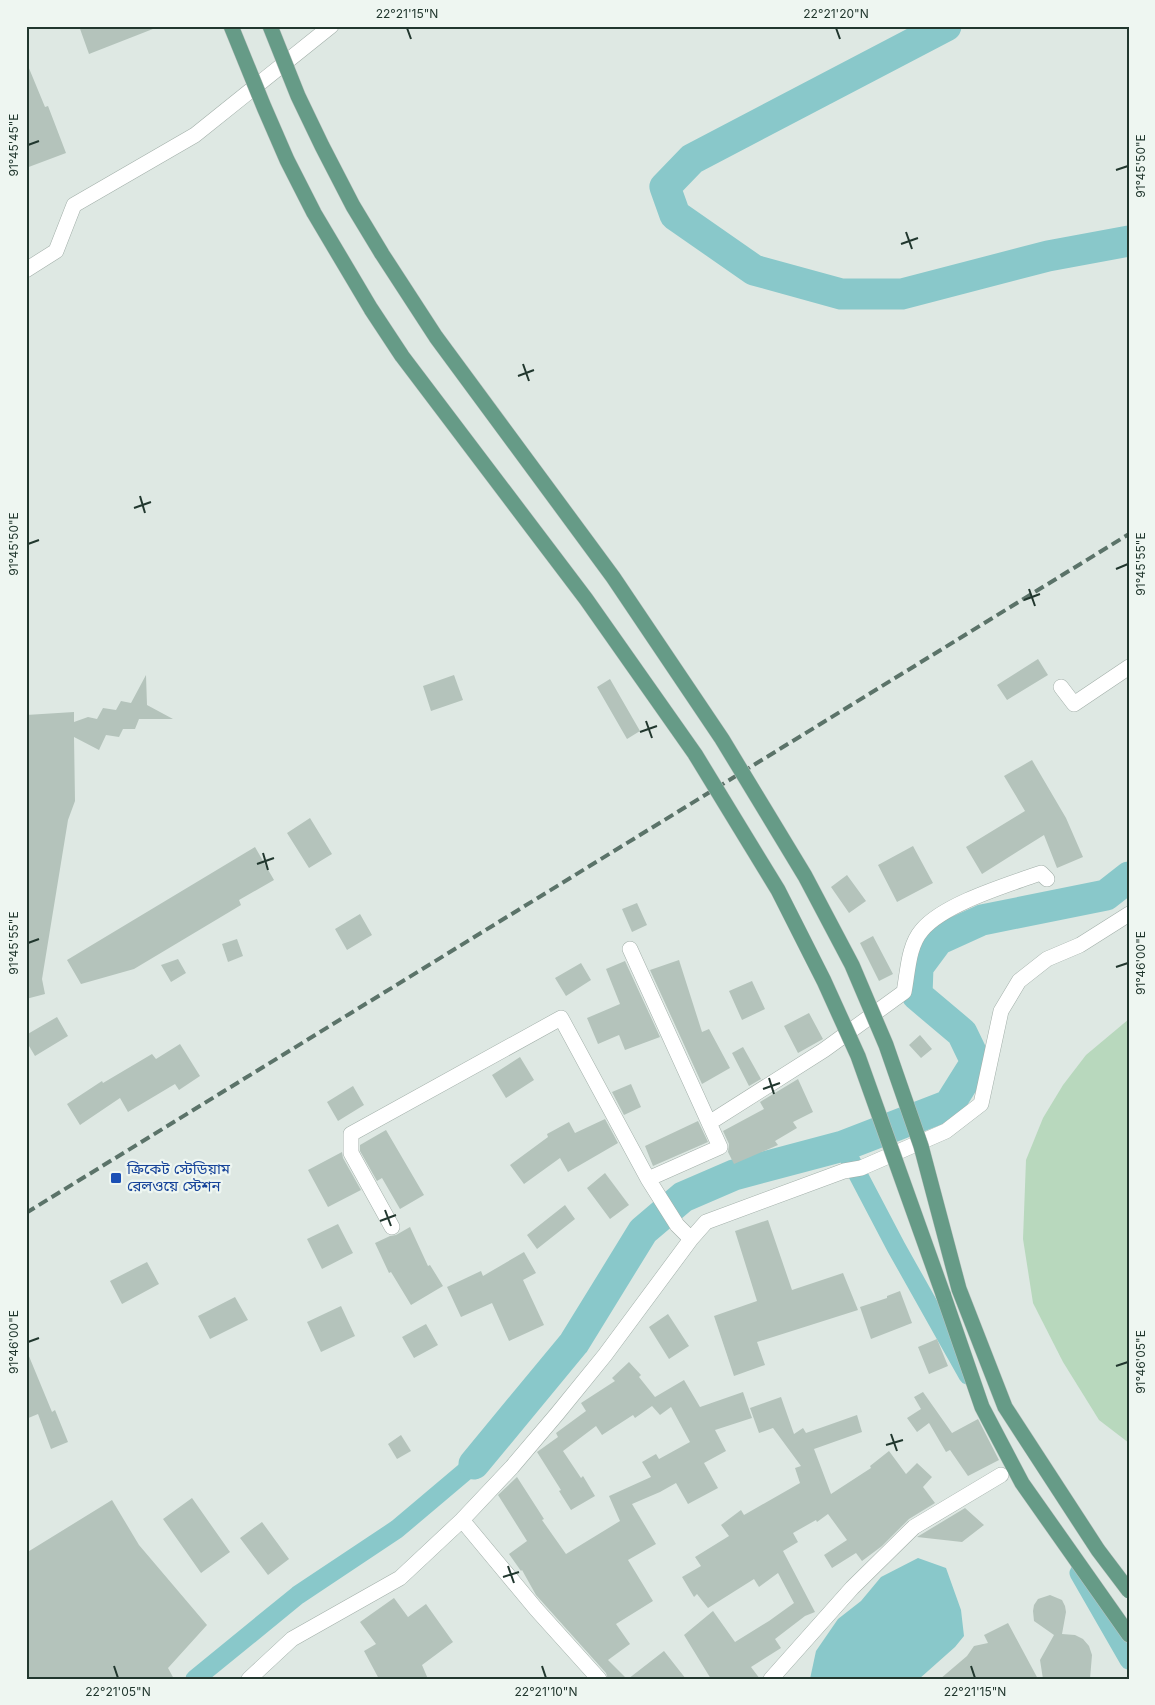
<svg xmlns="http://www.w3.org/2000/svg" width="1155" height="1705" viewBox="0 0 1155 1705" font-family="Inter,'Noto Sans Bengali',sans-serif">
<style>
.green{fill:#b8d8bd}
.water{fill:#89c8ca}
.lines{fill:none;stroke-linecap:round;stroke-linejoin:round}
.canal{stroke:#89c8ca;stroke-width:19}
.river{stroke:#89c8ca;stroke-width:31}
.building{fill:#b4c3bb}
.minor-casing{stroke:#a2afa9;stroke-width:16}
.major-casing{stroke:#bcc3c0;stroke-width:16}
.minor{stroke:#fff;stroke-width:15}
.major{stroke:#669b87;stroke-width:15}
.rail{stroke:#5b7369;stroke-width:4;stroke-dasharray:10 5;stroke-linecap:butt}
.major-bridge-casing{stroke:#bcc3c0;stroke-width:16;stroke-linecap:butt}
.major-bridge{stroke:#669b87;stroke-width:15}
.ticks{fill:none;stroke:#21372e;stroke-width:2}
.transit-dot{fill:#1a4fb4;stroke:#eef6f1;stroke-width:2}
.labels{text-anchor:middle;stroke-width:4.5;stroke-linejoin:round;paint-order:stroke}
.transit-label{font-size:15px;fill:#164399;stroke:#eef6f1;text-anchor:start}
.neatline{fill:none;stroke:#21372e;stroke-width:2}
.ticks-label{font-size:12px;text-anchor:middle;fill:#21372e}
</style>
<rect width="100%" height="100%" fill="#dee8e3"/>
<path class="green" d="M 1129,1019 L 1129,1443 L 1099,1420 L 1063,1362 L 1033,1303 L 1023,1239 L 1026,1160 L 1043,1118 L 1063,1085 L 1086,1055 Z"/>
<path class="water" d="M 918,1558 L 946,1568 L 961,1610 L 964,1636 L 955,1647 L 919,1679 L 810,1679 L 816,1651 L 838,1619 L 861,1601 L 881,1577 Z"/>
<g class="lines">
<path class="canal" d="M 843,1146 L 896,1247 L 968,1375
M 1079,1573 L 1129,1660
M 195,1679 L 298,1595 L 397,1529 L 474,1464"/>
<path class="river" d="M 946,26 L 692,159 L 665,187 L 675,215 L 754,270 L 841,294 L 902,294 L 1048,256 L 1129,241
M 474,1464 L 574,1343 L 643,1231 L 683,1197 L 734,1175 L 843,1146 L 949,1105 L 976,1062 L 962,1033 L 917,995 L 918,967 L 938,940 L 982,920 L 1106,895 L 1129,877"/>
</g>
<path class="building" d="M 79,26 L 158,26 L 158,27 L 89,54 Z
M 26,61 L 45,107 L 48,106 L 66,153 L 26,168 Z
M 1038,659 L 1048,675 L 1007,700 L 997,685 Z
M 146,675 L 147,705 L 173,719 L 139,719 L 135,729 L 123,729 L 119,737 L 106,735 L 99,750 L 74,737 L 75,801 L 68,820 L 42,979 L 45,994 L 26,999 L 26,715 L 74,712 L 74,722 L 88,717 L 97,719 L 103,708 L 116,710 L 121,701 L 131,703 Z
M 454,675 L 463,700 L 431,711 L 423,686 Z
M 610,679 L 640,731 L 627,739 L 597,687 Z
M 1032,760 L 1066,818 L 1083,857 L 1057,868 L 1044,835 L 982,874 L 966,847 L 1025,811 L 1004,776 Z
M 310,818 L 332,854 L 309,868 L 287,833 Z
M 913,846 L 933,883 L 897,902 L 878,865 Z
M 255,847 L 274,880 L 239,900 L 241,905 L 134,969 L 81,984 L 67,960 Z
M 847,875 L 866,901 L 849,913 L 831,887 Z
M 637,903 L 647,925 L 632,932 L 622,909 Z
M 360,914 L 372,935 L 347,950 L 335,929 Z
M 873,936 L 893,974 L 879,981 L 860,943 Z
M 237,939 L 243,956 L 228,962 L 222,944 Z
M 178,959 L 186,973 L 171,982 L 161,965 Z
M 679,960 L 702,1032 L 709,1029 L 730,1068 L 702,1084 L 650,970 Z
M 625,961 L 660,1037 L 625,1050 L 619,1035 L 598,1044 L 587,1018 L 620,1004 L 606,969 Z
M 581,963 L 591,980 L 566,996 L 555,978 Z
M 752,981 L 765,1009 L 742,1020 L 729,991 Z
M 809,1013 L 823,1039 L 798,1053 L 784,1026 Z
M 57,1017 L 68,1036 L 35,1056 L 26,1041 L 26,1035 Z
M 920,1035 L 932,1049 L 921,1058 L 909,1045 Z
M 180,1044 L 200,1076 L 179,1090 L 175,1084 L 128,1112 L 120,1098 L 80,1125 L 67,1104 L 102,1081 L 103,1083 L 152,1054 L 156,1059 Z
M 743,1047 L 761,1079 L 749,1086 L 732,1053 Z
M 520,1057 L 534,1080 L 506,1098 L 492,1075 Z
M 798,1079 L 813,1112 L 793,1122 L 797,1128 L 775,1141 L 778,1145 L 734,1164 L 728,1152 L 729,1144 L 723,1131 L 764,1109 L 760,1102 Z
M 631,1084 L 641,1107 L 624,1115 L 612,1092 Z
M 353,1086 L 364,1105 L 338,1121 L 327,1102 Z
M 605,1119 L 618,1143 L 568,1172 L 560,1158 L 524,1184 L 510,1165 L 548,1137 L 547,1134 L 569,1122 L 575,1133 Z
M 698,1121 L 708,1142 L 653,1166 L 645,1146 Z
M 386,1130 L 424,1195 L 400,1209 L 382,1178 L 377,1181 L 360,1151 L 360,1145 Z
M 342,1152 L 343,1158 L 361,1190 L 328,1207 L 308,1170 Z
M 605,1173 L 629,1205 L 610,1219 L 587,1188 Z
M 565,1205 L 575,1219 L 537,1249 L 527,1235 Z
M 768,1220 L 792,1290 L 843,1273 L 858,1310 L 757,1342 L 765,1365 L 734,1376 L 714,1316 L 757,1301 L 735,1231 Z
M 338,1224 L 353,1253 L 322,1269 L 307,1239 Z
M 410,1227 L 428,1266 L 430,1265 L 443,1286 L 411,1305 L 391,1272 L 389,1273 L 375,1243 L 390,1236 L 396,1235 Z
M 524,1252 L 536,1273 L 523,1280 L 544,1325 L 509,1341 L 492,1303 L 461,1317 L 447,1287 L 481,1271 L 483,1276 Z
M 147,1262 L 159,1284 L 122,1304 L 110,1281 Z
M 900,1291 L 912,1323 L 871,1339 L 860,1307 L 887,1298 L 887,1296 Z
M 235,1297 L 248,1320 L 210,1339 L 198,1316 Z
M 341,1306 L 355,1336 L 321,1352 L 307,1322 Z
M 668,1314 L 689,1346 L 669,1359 L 649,1327 Z
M 426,1324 L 438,1345 L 414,1358 L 402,1337 Z
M 937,1339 L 948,1366 L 929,1374 L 918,1347 Z
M 26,1349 L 52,1412 L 55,1410 L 68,1442 L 51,1449 L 38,1414 L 26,1419 Z
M 629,1362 L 641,1375 L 639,1377 L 655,1397 L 684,1380 L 700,1407 L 743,1392 L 752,1418 L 715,1430 L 726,1451 L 704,1463 L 718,1488 L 688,1504 L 676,1483 L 660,1492 L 632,1504 L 656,1544 L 628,1560 L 653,1601 L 616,1624 L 630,1644 L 608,1660 L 627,1679 L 608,1679 L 606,1673 L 536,1595 L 522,1570 L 521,1571 L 509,1554 L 527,1541 L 498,1495 L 517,1477 L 544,1519 L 542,1520 L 566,1554 L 620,1521 L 609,1496 L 651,1477 L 642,1462 L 656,1454 L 659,1459 L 690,1442 L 671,1407 L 660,1415 L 652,1406 L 635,1418 L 633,1415 L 602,1435 L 596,1426 L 563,1451 L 581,1478 L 583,1476 L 595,1496 L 571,1510 L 559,1491 L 561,1490 L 537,1452 L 558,1437 L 556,1433 L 586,1411 L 581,1403 L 615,1381 L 612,1378 Z
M 923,1392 L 952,1433 L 978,1419 L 999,1460 L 968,1476 L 950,1450 L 946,1452 L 929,1423 L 917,1432 L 907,1418 L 921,1409 L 914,1397 Z
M 781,1397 L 794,1434 L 803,1428 L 806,1433 L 857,1415 L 862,1432 L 814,1449 L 831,1494 L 871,1468 L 870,1466 L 889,1451 L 906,1474 L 917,1463 L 932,1477 L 923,1487 L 935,1503 L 909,1519 L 882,1546 L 862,1561 L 856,1553 L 832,1568 L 824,1555 L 847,1540 L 828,1514 L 817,1522 L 816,1520 L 793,1533 L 798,1542 L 783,1551 L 815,1612 L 805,1616 L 775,1639 L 781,1648 L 751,1667 L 760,1679 L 711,1679 L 684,1635 L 713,1611 L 735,1642 L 769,1621 L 794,1603 L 778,1573 L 759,1587 L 754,1579 L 708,1608 L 697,1594 L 694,1597 L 682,1577 L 701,1566 L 695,1557 L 729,1536 L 721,1525 L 741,1510 L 744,1515 L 800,1483 L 795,1468 L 801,1466 L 773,1428 L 759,1433 L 750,1408 Z
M 401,1435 L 411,1451 L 397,1459 L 388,1444 Z
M 192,1498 L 230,1552 L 201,1573 L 163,1519 Z
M 112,1500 L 139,1545 L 207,1625 L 168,1668 L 174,1679 L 26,1679 L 26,1553 Z
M 965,1508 L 984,1525 L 962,1542 L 917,1537 Z
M 262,1522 L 289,1559 L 268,1575 L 240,1538 Z
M 1050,1595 L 1062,1600 L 1065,1606 L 1066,1612 L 1062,1634 L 1075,1635 L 1083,1639 L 1089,1646 L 1092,1655 L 1090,1679 L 1043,1679 L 1040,1660 L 1054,1635 L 1034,1621 L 1033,1611 L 1034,1605 L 1038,1599 Z
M 394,1598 L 408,1617 L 426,1604 L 453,1642 L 422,1665 L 428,1679 L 379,1679 L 364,1651 L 376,1644 L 360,1622 Z
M 1008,1623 L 1038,1679 L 940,1679 L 967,1656 L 974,1646 L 988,1643 L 984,1635 Z
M 664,1651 L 686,1679 L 628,1679 Z"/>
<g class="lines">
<defs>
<path id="minor" d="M 26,270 L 56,251 L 74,205 L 195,135 L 331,26
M 1061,687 L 1074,704 L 1129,667
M 630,949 L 720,1147 L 648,1179
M 709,1123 L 824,1050 L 904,992 C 908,972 908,946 922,930 C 943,905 1001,887 1032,876 L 1041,873 L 1047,879
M 691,1239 L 706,1222 L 844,1171 L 861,1168 L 946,1131 L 981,1104 L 1001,1011 L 1019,981 L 1047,959 L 1080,945 L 1129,914
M 462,1520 L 536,1609 L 599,1679
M 249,1679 L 292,1639 L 400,1578 L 462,1520 L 512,1467 L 557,1414 L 605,1355 L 691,1239 L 677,1225 L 648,1179 L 561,1018 L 351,1134 L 351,1153 L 392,1227
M 771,1679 L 852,1588 L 914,1527 L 1001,1475"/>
<path id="major" d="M 943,1294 L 982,1407 L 1022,1483 L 1129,1635"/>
</defs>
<use href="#minor" class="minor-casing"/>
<use href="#major" class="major-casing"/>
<use href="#minor" class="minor"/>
<use href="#major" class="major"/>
<path class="rail" d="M 26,1213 L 1129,534"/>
<defs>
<path id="major-bridge" d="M 231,26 L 264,107 L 287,160 L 314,213 L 371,309 L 402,356 L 586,599 L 695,754 L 778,890 L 824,981 L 858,1056 L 943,1294
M 270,26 L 298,96 L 322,146 L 353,206 L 382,254 L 436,337 L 613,577 L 722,739 L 805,876 L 852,965 L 886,1045 L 921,1146 L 959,1289 L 1005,1407 L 1098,1550 L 1129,1591"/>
</defs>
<use href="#major-bridge" class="major-bridge-casing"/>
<use href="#major-bridge" class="major-bridge"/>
</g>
<path class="ticks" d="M 407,28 L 411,39M 836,28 L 840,39M 28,145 L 39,141M 1116,170 L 1128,166M 906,232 L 912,249M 901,244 L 918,238M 523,364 L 529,381M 518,376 L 534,370M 140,496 L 145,513M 134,508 L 151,502M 28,544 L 39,540M 1116,569 L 1128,564M 1029,589 L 1035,606M 1024,600 L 1040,594M 646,721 L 652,738M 640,732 L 657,726M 263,853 L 268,870M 257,864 L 274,858M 28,943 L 39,939M 1116,967 L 1128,963M 769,1078 L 774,1094M 763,1089 L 780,1083M 385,1210 L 391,1226M 380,1221 L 396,1215M 28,1342 L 39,1338M 1116,1366 L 1128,1362M 891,1434 L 897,1451M 886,1445 L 903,1440M 508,1566 L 514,1583M 503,1577 L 519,1572M 114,1666 L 118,1678M 542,1666 L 546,1678M 971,1666 L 975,1678"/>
<rect class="transit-dot" x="110" y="1172" width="12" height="12" rx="2.5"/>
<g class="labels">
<g class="transit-label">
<text x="127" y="1174">ক্রিকেট স্টেডিয়াম<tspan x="127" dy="17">রেলওয়ে স্টেশন</tspan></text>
</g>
</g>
<rect width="1155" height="1705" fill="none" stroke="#eef6f1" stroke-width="55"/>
<rect x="28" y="28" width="1100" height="1650" class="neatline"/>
<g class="ticks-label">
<text x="407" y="18">22°21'15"N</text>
<text x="836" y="18">22°21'20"N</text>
<text transform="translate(14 145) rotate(-90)" y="4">91°45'45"E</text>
<text transform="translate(1141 166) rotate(-90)" y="4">91°45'50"E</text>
<text transform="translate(14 544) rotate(-90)" y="4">91°45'50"E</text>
<text transform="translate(1141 564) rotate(-90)" y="4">91°45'55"E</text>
<text transform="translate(14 943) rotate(-90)" y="4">91°45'55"E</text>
<text transform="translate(1141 963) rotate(-90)" y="4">91°46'00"E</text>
<text transform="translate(14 1342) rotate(-90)" y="4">91°46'00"E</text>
<text transform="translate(1141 1362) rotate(-90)" y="4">91°46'05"E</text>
<text x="118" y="1696">22°21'05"N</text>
<text x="546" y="1696">22°21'10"N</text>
<text x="975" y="1696">22°21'15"N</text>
</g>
</svg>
